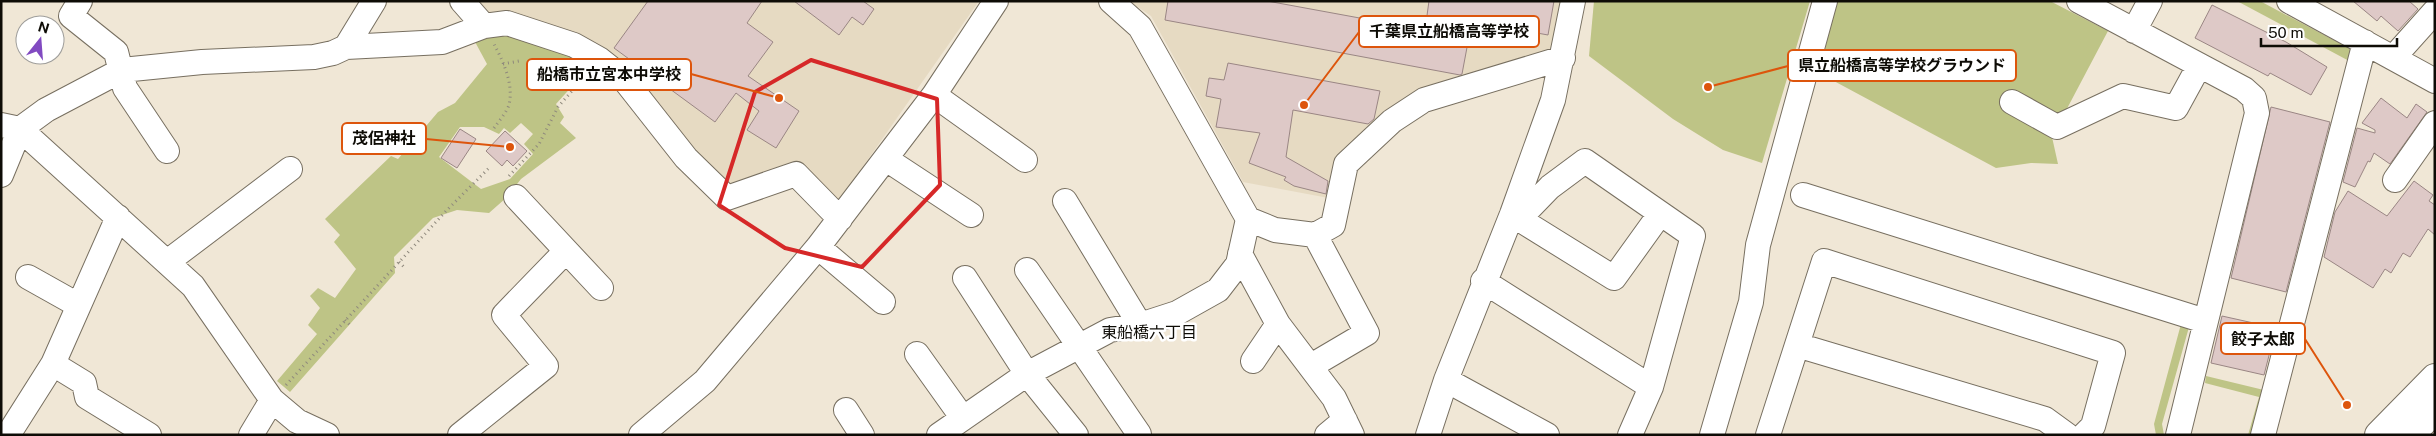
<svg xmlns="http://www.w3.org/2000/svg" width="2436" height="436" viewBox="0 0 2436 436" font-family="'Public Sans','Noto Sans JP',sans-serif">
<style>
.built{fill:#e6dac2}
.green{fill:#bec486;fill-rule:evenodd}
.building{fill:#dec9c7;stroke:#9a8684}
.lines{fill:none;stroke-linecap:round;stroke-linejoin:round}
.minor-casing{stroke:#776f60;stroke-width:26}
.major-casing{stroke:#776f60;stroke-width:30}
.highway-casing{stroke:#776f60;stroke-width:30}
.path{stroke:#8e887c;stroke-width:3;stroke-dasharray:1 4;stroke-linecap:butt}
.minor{stroke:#fff;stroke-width:24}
.major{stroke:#fff;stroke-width:28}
.highway{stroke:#fff;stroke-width:28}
.marked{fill:none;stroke:#d62828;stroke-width:4;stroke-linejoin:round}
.labels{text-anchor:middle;stroke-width:5;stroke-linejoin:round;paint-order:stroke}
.neighbourhood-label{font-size:16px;fill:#0e0c06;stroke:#fff}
.leader{fill:none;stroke:#dd550c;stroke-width:2}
.callout-dot{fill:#dd550c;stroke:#fff;stroke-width:2}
.callout{fill:#fff;stroke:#dd550c;stroke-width:2}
.callout-label{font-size:16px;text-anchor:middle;font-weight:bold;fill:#0e0c06}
</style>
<rect width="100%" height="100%" fill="#f0e7d6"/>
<path class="built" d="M 470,1 L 979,1 L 836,205 L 805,168 L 721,187 L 627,72 L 485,18 Z
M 1129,1 L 1562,1 L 1552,53 L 1392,114 L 1334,199 L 1243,182 L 1151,16 Z"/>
<path class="green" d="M 1594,1 L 1810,1 L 1762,163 L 1723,150 L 1673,119 L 1589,56 Z
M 1837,1 L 2050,1 L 2108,31 L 2052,137 L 2058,164 L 2031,163 L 1996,168 L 1819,73 Z
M 2237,1 L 2260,1 L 2356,52 L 2351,62 Z
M 507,31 L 594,62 L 556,104 L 564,117 L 560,123 L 576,138 L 521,179 L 506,198 L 489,213 L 457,210 L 433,218 L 394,257 L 395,273 L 290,392 L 277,381 L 317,334 L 308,325 L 320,308 L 310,296 L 318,288 L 335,298 L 356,269 L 334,242 L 340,235 L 325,219 L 391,156 L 398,159 L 438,112 L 455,103 L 487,64 L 474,40 ZM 521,123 L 533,134 L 524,144 L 533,154 L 510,179 L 481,189 L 439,157 L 460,127 L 484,127 L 499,134 L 504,128 L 510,133 Z
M 2181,324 L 2189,327 L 2162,424 L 2164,435 L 2156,435 L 2154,424 Z
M 2206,376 L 2268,391 L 2256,435 L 2248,435 L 2259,397 L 2205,383 Z"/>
<path class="building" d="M 648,1 L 762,1 L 747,23 L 773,42 L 748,76 L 799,111 L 776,148 L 747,130 L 759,111 L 736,93 L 715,122 L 614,48 Z
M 794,1 L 863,1 L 874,9 L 863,25 L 852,17 L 839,35 Z
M 1168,1 L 1267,1 L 1425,30 L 1429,1 L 1554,1 L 1548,35 L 1499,26 L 1498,31 L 1471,26 L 1462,74 L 1460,75 L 1165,20 Z
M 2353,1 L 2409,1 L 2418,9 L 2398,31 L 2381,16 L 2377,21 Z
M 2212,5 L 2286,42 L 2327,67 L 2311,95 L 2270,73 L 2268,76 L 2195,38 Z
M 1228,63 L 1380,91 L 1374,119 L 1368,124 L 1293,110 L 1286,157 L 1328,181 L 1326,194 L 1294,186 L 1284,180 L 1286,177 L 1249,163 L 1260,133 L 1216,127 L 1221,99 L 1206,96 L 1209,78 L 1224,80 Z
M 2381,98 L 2407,118 L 2416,104 L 2427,112 L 2390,164 L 2374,153 L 2370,162 L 2368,161 L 2355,187 L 2343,182 L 2357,128 L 2375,133 L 2375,130 L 2362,123 Z
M 2271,107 L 2330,122 L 2286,292 L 2231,278 Z
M 460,129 L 476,139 L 457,168 L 441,158 Z
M 505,131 L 527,151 L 513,166 L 507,160 L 502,166 L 486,151 Z
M 2414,181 L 2433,195 L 2429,201 L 2435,205 L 2435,235 L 2428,229 L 2410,257 L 2403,253 L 2391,273 L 2385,269 L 2373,288 L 2324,257 L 2335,212 L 2348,191 L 2387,216 Z
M 2222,316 L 2276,328 L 2264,375 L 2211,363 Z"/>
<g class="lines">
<defs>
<path id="minor" d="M 80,1 L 71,16 L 116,52 L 125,88 L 167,151
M 462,1 L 484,26
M 2079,1 L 2244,89 L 2254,98 L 2257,113 L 2178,435
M 2289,1 L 2435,81
M 2134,31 L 2150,1
M 346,47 L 374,1
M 2393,58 L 2435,11
M 934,95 L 1025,160
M 2012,102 L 2057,127 L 2123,96 L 2176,108 L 2199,66
M 1,125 L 20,129 L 193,286 L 272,400 L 297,421 L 327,435
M 886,159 L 971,215
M 1,175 L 20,129 L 46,110 L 122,70 L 202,62 L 314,57 L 333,53 L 346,47 L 442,42 L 484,26 L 507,23 L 574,45 L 599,59 L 623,78 L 686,158 L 727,198 L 796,174 L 840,219
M 2395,180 L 2435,123
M 1803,195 L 2205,321
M 516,197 L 601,288
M 1065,201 L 1140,325
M 1512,214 L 1519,219 L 1550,187 L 1585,161 L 1693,236 L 1651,387 L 1630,435
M 1248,219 L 1275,230 L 1315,235 L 1333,225 L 1346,164 L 1392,121 L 1424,100 L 1563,58
M 1519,219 L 1614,278 L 1660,214
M 818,247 L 883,302
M 1240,254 L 1278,324 L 1334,398 L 1352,435
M 167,262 L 290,169
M 1027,270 L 1139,434
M 28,277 L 78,305
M 965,278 L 1027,374 L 1076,435
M 1483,281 L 1651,387
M 1797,345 L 2045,419 L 2067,435
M 917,354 L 962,417
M 1253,361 L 1278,324
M 53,364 L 84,383 L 87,397 L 149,435
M 1311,366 L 1367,333 L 1315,235
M 1446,380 L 1547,435
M 846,410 L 862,435
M 8,435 L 53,364 L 118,217
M 251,435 L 272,400
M 460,435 L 546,366 L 504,315 L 566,251
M 641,435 L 705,381 L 818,247 L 934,95 L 996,1
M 939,435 L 1027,374 L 1110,330 L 1140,325 L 1177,313 L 1218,290 L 1238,264 L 1248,219 L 1140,27 L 1111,1
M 1327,435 L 1345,420
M 1428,435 L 1446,380 L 1512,214 L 1553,100 L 1573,1
M 1712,435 L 1751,302 L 1758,245 L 1825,1
M 1768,435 L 1824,261 L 2113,353 L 2093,426 L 2084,435
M 2263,435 L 2365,42"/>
<path id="major" d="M 2410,435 L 2435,409"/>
<path id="highway" d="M 2379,435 L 2435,378"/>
</defs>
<use href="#minor" class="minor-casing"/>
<use href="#major" class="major-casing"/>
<use href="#highway" class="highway-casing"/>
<path class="path" d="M 503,64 L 519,61
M 494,128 C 499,121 506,113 509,105 C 514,84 503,61 494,44
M 509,176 L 539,144 L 558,107 L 586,75
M 399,262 L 405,268
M 345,320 L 351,326
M 286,385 L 447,210 L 491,166"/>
<use href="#minor" class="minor"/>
<use href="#major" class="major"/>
<use href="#highway" class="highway"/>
</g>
<path class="marked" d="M 811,60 L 937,99 L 940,185 L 862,267 L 785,248 L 719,205 L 755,92 Z"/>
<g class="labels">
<g class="neighbourhood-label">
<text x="1149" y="338">東船橋六丁目</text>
</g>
</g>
<path class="leader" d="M1304 105L1359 32M1708 87L1788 66M779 98L691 74M510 147L426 139M2347 405L2305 339"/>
<g class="callout-dot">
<circle cx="1304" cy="105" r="5"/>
<circle cx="1708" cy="87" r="5"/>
<circle cx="779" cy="98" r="5"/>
<circle cx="510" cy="147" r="5"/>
<circle cx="2347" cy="405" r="5"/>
</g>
<g class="callout">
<rect x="1359" y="16" width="180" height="31" rx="5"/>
<rect x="1788" y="50" width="228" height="31" rx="5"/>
<rect x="527" y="59" width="164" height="31" rx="5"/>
<rect x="342" y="123" width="84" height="31" rx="5"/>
<rect x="2221" y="323" width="84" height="31" rx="5"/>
</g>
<g class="callout-label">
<text x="1449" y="37">千葉県立船橋高等学校</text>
<text x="1902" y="71">県立船橋高等学校グラウンド</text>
<text x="609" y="80">船橋市立宮本中学校</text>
<text x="384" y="144">茂侶神社</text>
<text x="2263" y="345">餃子太郎</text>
</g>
<rect width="2436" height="436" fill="none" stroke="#0e0c06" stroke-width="5"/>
<g transform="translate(40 40) rotate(17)"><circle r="24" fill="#ffffff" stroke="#9f9e9b"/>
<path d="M0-4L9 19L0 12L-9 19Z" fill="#814ac1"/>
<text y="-8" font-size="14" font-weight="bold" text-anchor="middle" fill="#0e0c06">N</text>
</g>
<path d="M2261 38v8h136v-8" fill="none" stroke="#0e0c06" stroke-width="2.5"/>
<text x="2268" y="38" font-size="15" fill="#0e0c06" stroke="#ffffff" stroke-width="4" paint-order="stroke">50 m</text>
</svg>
